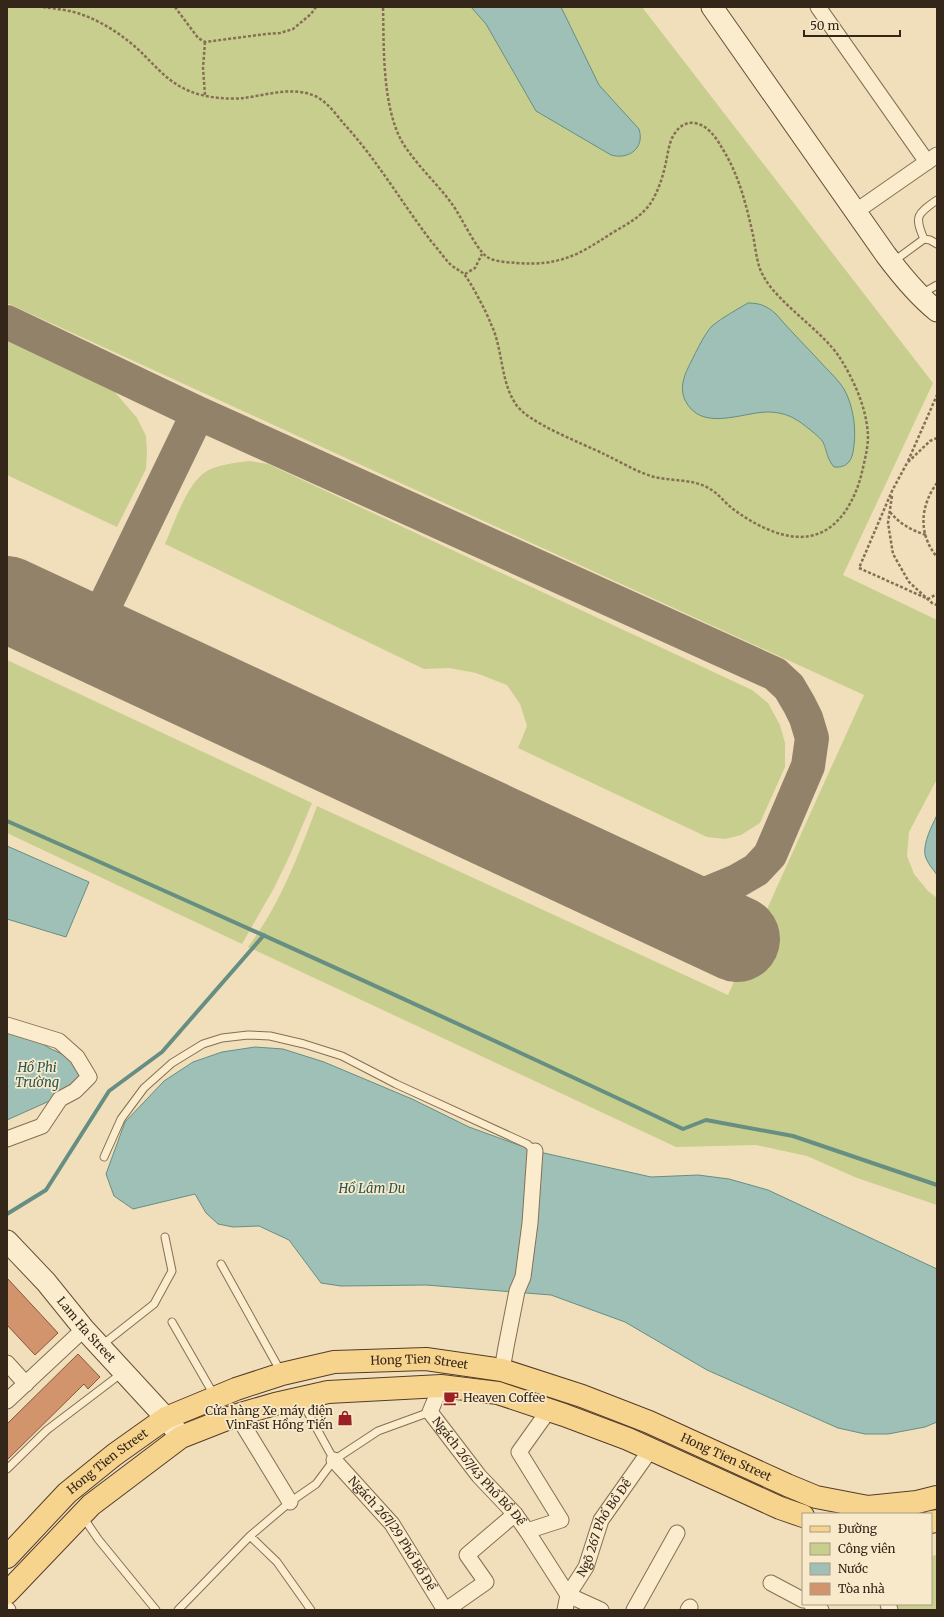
<svg xmlns="http://www.w3.org/2000/svg" width="944" height="1617" viewBox="0 0 944 1617" font-family="Merriweather,serif">
<style>
.green{fill:#c8ce8e}
.water{fill:#9fc0b6;stroke:#668e83}
.lines{fill:none;stroke-linecap:round;stroke-linejoin:round}
.stream{stroke:#668e83;stroke-width:4}
.taxiway{stroke:#92826a;stroke-width:34}
.runway{stroke:#92826a;stroke-width:86}
.building{fill:#d1946d;stroke:#885638}
.lane-casing{stroke:#876e54;stroke-width:9}
.street-casing{stroke:#876e54;stroke-width:17}
.secondary-casing{stroke:#694f37;stroke-width:23}
.primary-casing{stroke:#543c29;stroke-width:24}
.path{stroke:#876e54;stroke-width:2.5;stroke-dasharray:3 2;stroke-linecap:butt}
.lane{stroke:#fbeccd;stroke-width:7}
.street{stroke:#fbeccd;stroke-width:15}
.secondary{stroke:#fbeccd;stroke-width:21}
.primary{stroke:#f7d48e;stroke-width:22}
.labels{text-anchor:middle;stroke-width:3.5;stroke-linejoin:round;paint-order:stroke}
.street-label{font-size:12px;fill:#35261a;stroke:#f7e9ca}
.poi-label{font-size:12px;fill:#35261a;stroke:#f7e9ca;text-anchor:start}
.water-label{font-size:13px;font-style:italic;fill:#285652;stroke:#f7e9ca}
</style>
<rect width="100%" height="100%" fill="#f0dfba"/>
<path class="green" d="M 7,7 L 642,7 L 933,383 L 843,575 L 937,620 L 937,779 L 909,832 L 907,856 L 914,874 L 928,891 L 937,898 L 937,1205 L 857,1178 L 807,1156 L 756,1145 L 676,1147 L 248,947 C 280,905 299,854 317,806 L 728,995 L 864,695 L 7,303 Z
M 7,339 L 92,377 L 114,391 L 137,418 L 146,436 L 147,452 L 146,469 L 117,527 L 7,475 Z
M 249,461 L 268,464 L 752,690 L 768,703 L 780,725 L 785,743 L 785,767 L 760,823 L 741,835 L 725,839 L 707,837 L 518,748 L 527,726 L 520,704 L 507,685 L 476,673 L 449,668 L 424,669 L 165,544 C 174,524 186,486 204,473 C 214,465 235,463 249,461 Z
M 7,660 L 312,803 L 290,855 L 274,888 L 242,944 L 7,833 Z
M 937,1555 L 937,1610 L 898,1610 L 896,1604 L 931,1604 L 931,1556 Z"/>
<path class="water" d="M 471,7 L 561,7 L 599,85 L 639,129 C 645,148 629,160 611,155 L 536,111 L 486,24 Z
M 748,303 C 760,303 767,306 776,314 C 791,332 808,348 824,366 C 831,373 839,381 844,389 C 854,407 857,432 853,452 C 851,463 845,468 834,467 C 827,459 827,451 823,442 C 820,437 801,422 795,419 C 787,414 777,412 768,412 C 742,412 701,433 685,400 C 680,390 683,378 688,368 C 693,358 704,334 712,326 C 723,317 736,310 748,303 Z
M 937,815 L 937,875 C 933,869 927,863 925,855 C 923,842 932,826 937,815 Z
M 7,846 L 89,882 L 66,937 L 7,919 Z
M 7,1026 L 37,1039 L 49,1048 L 73,1059 L 85,1075 L 74,1090 L 7,1120 Z
M 255,1047 L 283,1049 L 324,1062 L 412,1099 L 469,1127 L 535,1151 L 651,1177 L 698,1175 L 729,1179 L 768,1190 L 937,1269 L 937,1422 L 925,1427 L 888,1434 L 865,1434 L 838,1428 L 707,1370 L 625,1322 L 551,1295 L 426,1285 L 341,1286 L 321,1283 L 289,1240 L 259,1226 L 233,1227 L 218,1224 L 206,1213 L 195,1194 L 133,1209 L 114,1196 L 106,1174 L 125,1122 L 164,1081 L 193,1062 L 222,1052 Z"/>
<g class="lines">
<path class="stream" d="M 7,821 C 234,921 459,1023 683,1129 L 706,1120 L 793,1136 L 937,1185
M 7,1214 L 46,1190 L 109,1091 L 162,1052 L 264,935"/>
<path class="taxiway" d="M 7,322 L 198,413 L 775,674 L 789,687 L 799,704 L 806,718 L 812,738 L 808,766 L 770,855 L 756,870 L 737,881 L 708,893 L 686,897 L 640,894
M 89,638 L 198,413"/>
<path class="runway" d="M 7,599 L 737,939"/>
</g>
<path class="building" d="M 7,1278 L 58,1333 L 35,1355 L 7,1325 Z
M 78,1354 L 100,1377 L 88,1389 L 84,1384 L 7,1460 L 7,1424 Z"/>
<g class="lines">
<defs>
<path id="lane" d="M 924,239 C 914,216 917,214 937,200
M 894,261 L 924,239 L 930,240 L 937,244
M 921,294 L 937,285
M 104,1157 L 121,1119 L 144,1088 L 172,1063 L 203,1044 L 222,1038 L 248,1035 L 270,1036 L 304,1044 L 342,1056 L 396,1084 L 516,1139 L 527,1144 L 535,1151
M 221,1264 L 281,1372
M 172,1322 L 214,1395
M 102,1345 L 154,1304 L 172,1271 L 165,1237
M 301,1400 L 334,1460
M 7,1469 L 47,1430 L 122,1373
M 83,1517 L 98,1539 L 156,1610
M 250,1536 L 277,1562 L 311,1610
M 178,1610 L 250,1536 L 290,1502 L 316,1484 L 334,1460 L 378,1431 L 430,1412"/>
<g id="street">
<path d="M 818,7 L 927,162"/>
<path d="M 855,212 L 937,155"/>
<path d="M 7,1025 L 59,1041 L 77,1057 L 89,1077 L 75,1091 L 60,1099 L 42,1126 L 7,1139"/>
<path d="M 7,1363 L 26,1384"/>
<path d="M 502,1370 L 506,1347 L 517,1291 L 523,1277 L 530,1223 L 535,1151"/>
<path id="s1" d="M 441,1386 L 430,1412 L 479,1476 L 515,1514 L 527,1531 L 568,1595 L 601,1610"/>
<path d="M 7,1401 L 84,1329"/>
<path d="M 237,1415 L 290,1502"/>
<path id="s2" d="M 334,1460 L 392,1524 L 445,1610"/>
<path d="M 527,1531 L 561,1520 L 519,1452 L 549,1410"/>
<path d="M 771,1583 L 803,1600"/>
<path d="M 811,1604 L 821,1610"/>
<path d="M 888,1604 L 890,1610"/>
<path d="M 7,1609 L 8,1610"/>
<path d="M 446,1610 L 486,1582 L 467,1555 L 515,1514"/>
<path id="s3" d="M 565,1610 L 568,1595 L 586,1567 L 601,1520 L 651,1449"/>
<path d="M 634,1610 L 677,1533"/>
<path d="M 688,1610 L 690,1607"/>
</g>
<g id="secondary">
<path d="M 712,7 L 886,255 C 901,275 917,295 937,311"/>
<path id="s4" d="M 7,1241 L 46,1282 L 84,1329 L 166,1418 L 181,1437"/>
</g>
<g id="primary">
<path d="M 931,1522 L 937,1521"/>
<path id="s5" d="M 7,1557 L 67,1493 L 114,1455 L 166,1418 L 236,1389 L 282,1374 L 334,1362 L 426,1359 L 502,1370 L 582,1396 L 649,1422 L 787,1485 L 816,1497 L 868,1507 L 917,1502 L 937,1497"/>
<path d="M 7,1593 L 91,1505 L 181,1437 L 237,1415 L 275,1404 L 328,1392 L 441,1386 L 498,1393 L 564,1415 L 628,1439 L 780,1508 L 803,1516"/>
</g>
</defs>
<use href="#lane" class="lane-casing"/>
<use href="#street" class="street-casing"/>
<use href="#secondary" class="secondary-casing"/>
<use href="#primary" class="primary-casing"/>
<path class="path" d="M 43,7 C 56,9 71,10 83,15 C 105,23 127,38 144,55 C 156,67 167,80 183,88 C 199,97 225,100 244,98 C 267,95 292,86 315,96 C 328,102 336,115 345,125 C 377,160 402,203 431,241 C 438,249 444,258 451,265 C 460,272 460,269 467,278 C 474,289 486,311 491,324 C 503,349 500,379 515,403 C 527,423 582,443 604,454 C 619,461 635,471 651,476 C 671,482 693,478 710,489 C 719,494 725,503 733,509 C 753,524 784,541 810,536 C 838,531 854,502 861,476 C 864,463 868,449 868,436 C 867,409 854,380 840,358 C 820,327 769,299 759,266 C 756,256 755,245 753,235 C 746,204 739,175 722,148 C 717,139 710,129 701,125 C 690,120 681,124 675,133 C 669,141 668,153 666,162 C 663,176 659,189 652,201 C 642,217 627,224 612,233 C 577,256 559,266 516,263 C 507,262 493,262 486,256 C 476,249 461,216 452,204 C 442,190 430,178 419,165 C 412,156 406,149 401,140 C 382,103 384,47 383,7
M 175,7 L 198,38 L 205,42 L 266,34 L 280,33 L 293,29 L 311,14 L 316,7
M 205,42 L 203,68 L 205,95
M 465,274 L 475,268 L 482,254
M 937,438 L 930,441 L 907,463 L 892,491 L 859,568 L 928,599 L 937,594
M 908,461 L 937,395
M 937,483 C 920,506 918,534 937,557
M 892,496 L 888,523 L 893,554 L 909,582 L 932,603 L 937,605
M 890,512 C 900,524 911,530 926,535"/>
<use href="#lane" class="lane"/>
<use href="#street" class="street"/>
<use href="#secondary" class="secondary"/>
<use href="#primary" class="primary"/>
</g>
<defs>
<symbol id="cafe-bare" viewBox="-9 -9 18 18"><path d="M-5.5-4.5H6V0H3Q3 3.5 0 3.5H-2.5Q-5.5 3.5-5.5 0ZM3-3.2v2h1.7v-2ZM-6 4.5H4V6H-6Z" fill="#9a2024" stroke="#f7e9ca" stroke-width="2.5" paint-order="stroke"/></symbol>
<symbol id="shop-bare" viewBox="-9 -9 18 18"><path d="M-5-2.5h2.3a2.7 3.5 0 0 1 5.4 0H5L5.5 6h-11ZM-1.5-2.5h3a1.5 2.3 0 0 0-3 0Z" fill="#9a2024" stroke="#f7e9ca" stroke-width="2.5" paint-order="stroke"/></symbol>
</defs>
<g fill-rule="evenodd">
<use href="#cafe-bare" x="440" y="1387" width="22" height="22"/>
<use href="#shop-bare" x="334" y="1407" width="22" height="22"/>
</g>
<g class="labels">
<g class="street-label">
<text dy="4" stroke="none"><textPath href="#s4" startOffset="119">Lam Ha Street</textPath></text>
<text dy="4" stroke="none"><textPath href="#s5" startOffset="475">Hong Tien Street</textPath></text>
<text dy="4" stroke="none"><textPath href="#s5" startOffset="799">Hong Tien Street</textPath></text>
<text dy="4" stroke="none"><textPath href="#s5" startOffset="139">Hong Tien Street</textPath></text>
<text dy="4" stroke="none"><textPath href="#s1" startOffset="105">Ngách 267/43 Phố Bồ Đề</textPath></text>
<text dy="4" stroke="none"><textPath href="#s3" startOffset="92">Ngõ 267 Phố Bồ Đề</textPath></text>
<text dy="4" stroke="none"><textPath href="#s2" startOffset="94">Ngách 267/29 Phố Bồ Đề</textPath></text>
</g>
<g class="poi-label">
<text x="463" y="1402">Heaven Coffee</text>
<text x="333" y="1415" text-anchor="end">Cửa hàng Xe máy điện<tspan x="333" dy="14">VinFast Hồng Tiến</tspan></text>
</g>
<g class="water-label">
<text x="37" y="1072">Hồ Phi<tspan x="37" dy="15">Trường</tspan></text>
<text x="372" y="1193">Hồ Lâm Du</text>
</g>
</g>
<rect width="944" height="1617" fill="none" stroke="#35261a" stroke-width="16"/>
<rect x="802" y="1513" width="130" height="92" fill="#f7e9ca" stroke="#a99b84"/>
<rect x="810" y="1526" width="20" height="6" fill="#f7d48e" stroke="#a99b84"/>
<text x="838" y="1533" font-size="12" fill="#35261a">Đường</text>
<rect x="810" y="1543" width="20" height="12" fill="#c8ce8e" stroke="#a99b84"/>
<text x="838" y="1553" font-size="12" fill="#35261a">Công viên</text>
<rect x="810" y="1563" width="20" height="12" fill="#9fc0b6" stroke="#a99b84"/>
<text x="838" y="1573" font-size="12" fill="#35261a">Nước</text>
<rect x="810" y="1583" width="20" height="12" fill="#d1946d" stroke="#a99b84"/>
<text x="838" y="1593" font-size="12" fill="#35261a">Tòa nhà</text>
<path d="M804 30v6h96v-6" fill="none" stroke="#35261a" stroke-width="2"/>
<text x="810" y="30" font-size="12" fill="#35261a" stroke="#f7e9ca" stroke-width="3" paint-order="stroke">50 m</text>
</svg>
